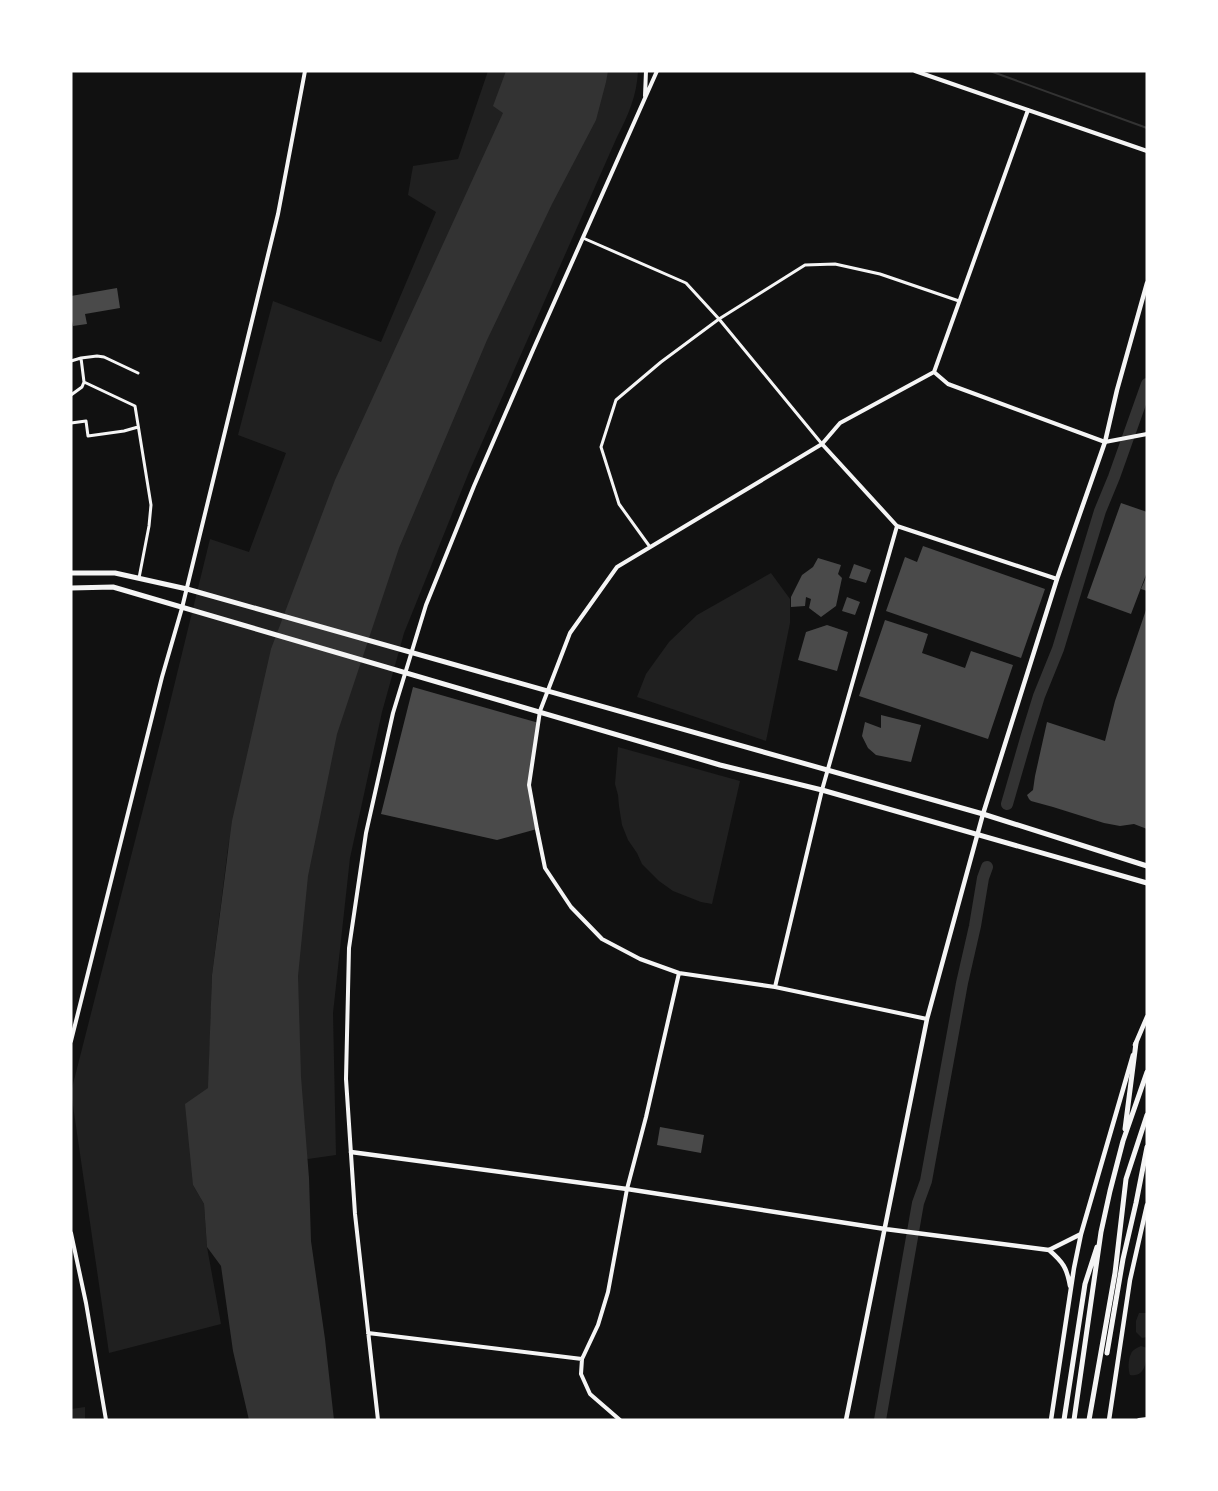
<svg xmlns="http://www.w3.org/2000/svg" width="1218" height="1491" viewBox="0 0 1218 1491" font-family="'Roboto Serif',serif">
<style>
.green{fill:#202020;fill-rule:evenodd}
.water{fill:#333}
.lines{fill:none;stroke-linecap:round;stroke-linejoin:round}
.stream{stroke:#333;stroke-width:2}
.river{stroke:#333;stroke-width:12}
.building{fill:#4a4a4a}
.minor{stroke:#f5f5f5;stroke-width:3}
.tertiary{stroke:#f5f5f5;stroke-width:4}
.secondary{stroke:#f5f5f5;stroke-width:4.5}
.primary{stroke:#f5f5f5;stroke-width:5}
.trunk{stroke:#f5f5f5;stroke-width:5}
</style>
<rect width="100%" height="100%" fill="#111"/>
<path class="green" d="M 488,71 L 638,71 C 637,95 628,116 617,137 L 469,472 L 404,633 L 382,712 L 350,858 L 333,1013 L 336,1155 L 308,1159 L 208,1088 L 193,1185 L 204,1204 L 207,1247 L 221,1324 L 109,1353 L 71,1092 L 165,723 L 210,539 L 249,552 L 286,453 L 238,435 L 273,301 L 381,342 L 436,212 L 408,195 L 413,166 L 458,159 ZM 229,840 L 209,1074 L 212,975 Z
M 771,573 L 790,599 L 790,623 L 766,741 L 637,697 L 646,674 L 669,642 L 697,615 Z
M 618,747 L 740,781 L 712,904 L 701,902 L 673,891 L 659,881 L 642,864 L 637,853 L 628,840 L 622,825 L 619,806 L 618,795 L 615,784 Z
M 1139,1313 L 1147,1313 L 1147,1337 L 1142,1338 L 1136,1332 L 1136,1321 Z
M 1141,1346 L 1147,1348 C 1147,1359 1146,1378 1130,1375 C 1128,1370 1128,1359 1131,1354 C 1132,1350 1137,1348 1141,1346 Z
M 85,1407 L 85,1420 L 71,1420 L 71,1409 Z"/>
<path class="water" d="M 506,71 L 608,71 L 606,82 L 596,120 L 552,204 L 487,340 L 399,548 L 337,734 L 308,876 L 298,976 L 301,1077 L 309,1178 L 311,1241 L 325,1339 L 334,1420 L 249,1420 L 233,1351 L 221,1266 L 207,1247 L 204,1204 L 193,1185 L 185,1104 L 208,1088 L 212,975 L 232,821 L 271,649 L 335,480 L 503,113 L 493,106 Z"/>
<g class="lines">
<path class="stream" d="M 990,71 L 1147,128"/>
<path class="river" d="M 1007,804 L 1027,735 L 1039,696 L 1058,649 L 1100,511 L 1114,477 L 1147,384
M 880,1420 L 918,1203 L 926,1181 L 962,983 L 975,926 L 983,878 L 987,867"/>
</g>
<path class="building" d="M 117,288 L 120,308 L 85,314 L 87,324 L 73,326 L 71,316 L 71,296 Z
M 1121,503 L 1147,512 L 1147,572 L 1131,614 L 1087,598 Z
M 923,546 L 1045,589 L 1021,658 L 886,611 L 905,557 L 917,562 Z
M 818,558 L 841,565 L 838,574 L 842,578 L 836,606 L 821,617 L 809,608 L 811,599 L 806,597 L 805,606 L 791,607 L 791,597 L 802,575 L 813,567 Z
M 854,564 L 871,570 L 866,583 L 849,578 Z
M 1147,575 L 1147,591 L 1141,589 Z
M 847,597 L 860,602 L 855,615 L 842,611 Z
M 1147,607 L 1147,829 L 1134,824 L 1120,826 L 1104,823 L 1053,807 L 1031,801 L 1029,799 L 1027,795 L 1033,790 L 1035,776 L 1047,722 L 1105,741 L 1115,701 Z
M 885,620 L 928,634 L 922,653 L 965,668 L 971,651 L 1013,665 L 988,739 L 859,696 Z
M 827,625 L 848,632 L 837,671 L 798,660 L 806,632 Z
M 413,687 L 539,723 L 529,785 L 537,829 L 497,840 L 381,814 Z
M 881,715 L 921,725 L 911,762 L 876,755 L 868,748 L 862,736 L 865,722 L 881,728 Z
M 660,1127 L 704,1135 L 701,1153 L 657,1145 Z"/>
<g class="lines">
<path class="minor" d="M 583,238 L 686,283 L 719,319 L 822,444
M 81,358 L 97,356 L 104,357 L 138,373
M 71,361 L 81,358 L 84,382
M 71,395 L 82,387 L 84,382 L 135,406 L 151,505 L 149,526 L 139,578
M 71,423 L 86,421 L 88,436 L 124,431 L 138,427
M 650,547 L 619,504 L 601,447 L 616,400 L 661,362 L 719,319 L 805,265 L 835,264 L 880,274 L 959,301"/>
<path class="tertiary" d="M 915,71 L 1147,151
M 645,96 L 646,71
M 934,372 L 948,384 L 1105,442 L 1147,434
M 822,444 L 897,526 L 1057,579
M 775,987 L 822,790 L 897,526
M 927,1019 L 775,987 L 679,973 L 640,959 L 602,939 L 571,907 L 545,868 L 537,829 L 529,785 L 540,711 L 570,633 L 617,567 L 822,444 L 840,423 L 934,372 L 1028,110
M 71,1041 L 162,677 L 182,608 L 278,214 L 305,71
M 71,1233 L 86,1303 L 106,1420
M 368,1333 L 582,1359
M 378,1420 L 355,1214 L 346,1079 L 349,948 L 366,833 L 393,713 L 426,605 L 474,486 L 533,350 L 657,71
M 620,1420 L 590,1394 L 581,1374 L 582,1359 L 598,1325 L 608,1292 L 627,1189 L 646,1117 L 679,973
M 1139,1420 L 1147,1419"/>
<path class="secondary" d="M 1135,1045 L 1147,1017
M 351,1152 L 627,1189 L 885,1229 L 1049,1250
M 1049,1250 C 1063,1262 1067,1268 1070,1286
M 1049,1250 L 1081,1234
M 846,1420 L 927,1019 L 983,814 L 1057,579 L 1105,442 L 1117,390 L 1147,283
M 1051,1420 L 1074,1268 L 1081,1234 L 1133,1055
M 1109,1420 L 1130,1280 L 1147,1205"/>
<path class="primary" d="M 71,573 L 115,573 L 187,589 L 983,814 L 1147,866
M 71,588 L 113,587 L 720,765 L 822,790 L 1147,883"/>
<path class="trunk" d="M 1125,1129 L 1136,1043
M 1107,1353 L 1123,1259 L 1136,1203 L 1147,1147
M 1064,1420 L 1085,1284 L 1097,1247
M 1074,1420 L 1101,1232 L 1110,1191 L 1123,1141 L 1147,1072
M 1089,1420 L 1115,1273 L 1126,1179 L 1147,1115"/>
</g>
<rect width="1218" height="1491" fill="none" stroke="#ffffff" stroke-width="145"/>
</svg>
